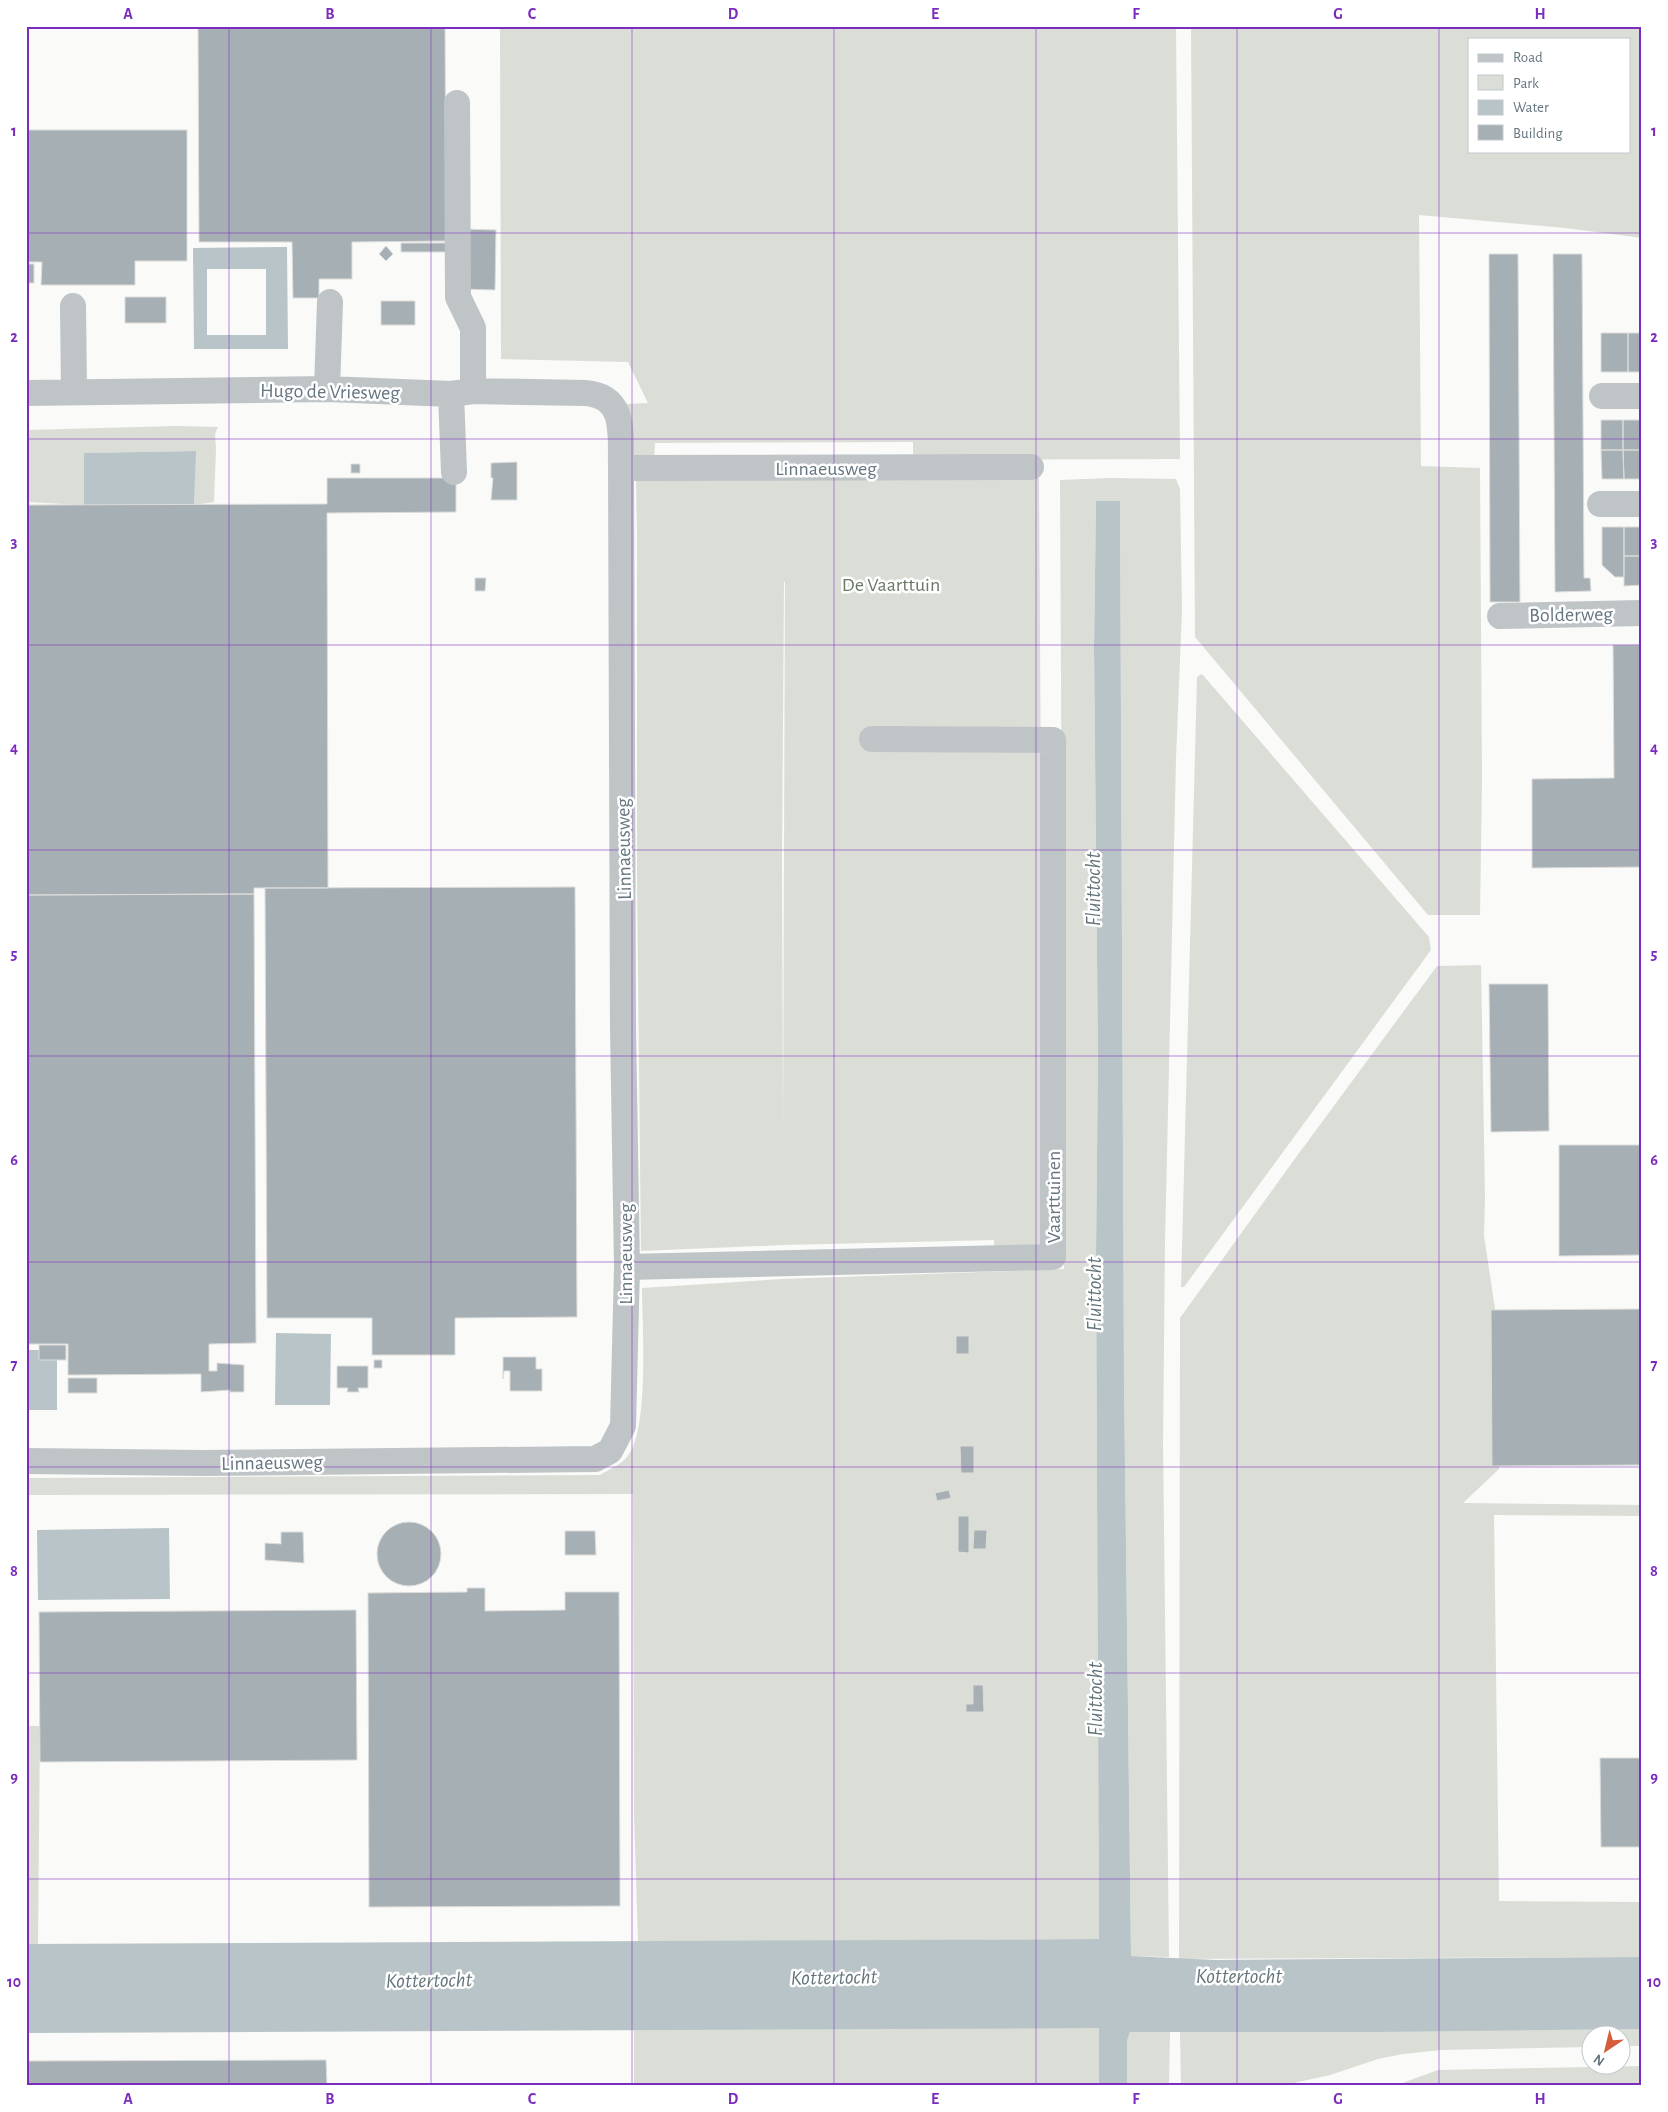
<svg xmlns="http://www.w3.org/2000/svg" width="1668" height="2112" viewBox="0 0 1668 2112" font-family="'Alegreya Sans',sans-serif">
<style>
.green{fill:#daded7;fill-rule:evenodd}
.water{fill:#b8c4c7;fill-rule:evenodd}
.building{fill:#a6afb4;stroke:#dcdcda}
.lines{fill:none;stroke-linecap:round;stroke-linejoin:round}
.minor{stroke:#bfc4c7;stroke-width:26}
.grid{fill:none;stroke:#7b2cbf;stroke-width:1;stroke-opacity:0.55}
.labels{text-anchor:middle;stroke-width:5;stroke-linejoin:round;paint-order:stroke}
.street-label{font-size:20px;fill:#667680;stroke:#fff}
.park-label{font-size:20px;fill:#697966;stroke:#fff}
.water-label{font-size:21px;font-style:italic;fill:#62747a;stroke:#fff}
.neatline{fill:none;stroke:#7b2cbf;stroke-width:2}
.grid-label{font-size:16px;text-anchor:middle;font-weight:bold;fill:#7b2cbf}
</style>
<rect width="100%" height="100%" fill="#fafaf8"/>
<path class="green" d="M 500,26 L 1176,26 L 1180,459 L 913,460 L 913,442 L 655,443 L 654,462 L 635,461 L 625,404 L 648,403 L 628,362 L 501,359 Z
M 1191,26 L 1642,26 L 1642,238 L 1565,228 L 1419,215 L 1421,466 L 1480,468 L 1482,779 L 1480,915 L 1428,915 L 1195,637 ZM 1469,39 L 1629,39 L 1629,151 L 1469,151 Z
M 177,426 L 218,427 L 215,434 L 216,449 L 214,502 L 194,505 L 195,451 L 85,453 L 84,505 L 26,502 L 26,430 Z
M 649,476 L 1039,478 L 1044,1261 L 995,1261 L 994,1240 L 784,1245 L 641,1251 L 637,879 L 637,532 L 636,481 ZM 784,582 L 785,582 L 783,1133 L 782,862 Z
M 1110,478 L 1176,479 L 1180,489 L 1182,610 L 1176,758 L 1165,1242 L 1163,1442 L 1169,1957 L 1131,1956 L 1124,1382 L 1120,501 L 1096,501 L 1094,649 L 1098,1057 L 1096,1255 L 1099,1939 L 638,1942 L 634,1814 L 633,1494 L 26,1495 L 26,1478 L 600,1475 C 608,1470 620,1465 626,1458 C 650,1434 642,1324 642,1288 L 782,1279 L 1064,1269 L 1060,480 Z
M 1202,674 L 1429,937 L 1431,950 L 1184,1287 L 1181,1287 L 1197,677 Z
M 1481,965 L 1485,1198 L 1484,1236 L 1496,1315 L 1499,1469 L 1463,1503 L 1642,1505 L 1642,1516 L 1494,1515 L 1499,1901 L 1642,1902 L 1642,1957 L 1179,1959 L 1180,1318 L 1294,1160 L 1437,966 Z
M 26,1726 L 40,1726 L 38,1944 L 26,1944 Z
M 1077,2027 L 1100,2028 L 1099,2086 L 634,2086 L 634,2029 Z
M 1642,2029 L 1642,2046 L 1621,2046 L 1620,2034 L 1590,2034 L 1590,2047 L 1441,2050 L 1403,2054 L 1378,2059 L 1330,2075 L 1280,2086 L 1181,2084 L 1180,2032 Z
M 1170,2031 L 1169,2083 L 1163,2086 L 1127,2086 L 1127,2041 L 1130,2032 Z
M 1642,2066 L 1642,2086 L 1394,2086 L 1438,2070 Z"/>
<path class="water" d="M 287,247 L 288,349 L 194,349 L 193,248 ZM 207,269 L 266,269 L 266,335 L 207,335 Z
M 196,451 L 194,505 L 84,505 L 84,453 Z
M 1096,501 L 1120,501 L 1124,1382 L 1131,1956 L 1216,1960 L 1642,1957 L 1642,2029 L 1372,2032 L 1130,2032 L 1127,2041 L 1127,2086 L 1099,2086 L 1099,2028 L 26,2033 L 26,1944 L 1099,1939 L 1096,1255 L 1098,1057 L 1094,649 Z
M 276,1333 L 331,1334 L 330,1405 L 275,1405 Z
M 26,1350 L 57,1350 L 57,1410 L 26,1410 Z
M 169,1528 L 170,1599 L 38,1600 L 37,1530 Z"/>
<path class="building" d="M 198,26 L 445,26 L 446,241 L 352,242 L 352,279 L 319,279 L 319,298 L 293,298 L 292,242 L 199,242 Z
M 26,130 L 187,130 L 187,261 L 135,261 L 135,285 L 41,285 L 42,262 L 26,262 Z
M 463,229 L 496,230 L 495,290 L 463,289 Z
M 401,243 L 446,243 L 446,252 L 401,252 Z
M 386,246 L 393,254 L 386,261 L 379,254 Z
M 1489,254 L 1518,254 L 1520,602 L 1490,602 Z
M 1553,254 L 1582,254 L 1584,578 L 1590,578 L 1591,591 L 1555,592 Z
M 26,264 L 34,264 L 34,283 L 26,283 Z
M 125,297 L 166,297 L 166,323 L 125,323 Z
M 381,301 L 415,301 L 415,325 L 381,325 Z
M 1601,333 L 1628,333 L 1628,372 L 1601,372 Z
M 1628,333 L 1642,333 L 1642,372 L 1628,372 Z
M 1601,420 L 1623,420 L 1623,450 L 1601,450 Z
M 1623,420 L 1642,420 L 1642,450 L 1623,450 Z
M 1601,450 L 1623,450 L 1624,479 L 1602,479 Z
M 1623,450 L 1642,450 L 1642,479 L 1624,479 Z
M 517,462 L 517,500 L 491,500 L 493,478 L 491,478 L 491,463 Z
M 351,464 L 360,464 L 360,473 L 351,473 Z
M 327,478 L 456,478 L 456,512 L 327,513 L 328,888 L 254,888 L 254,894 L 26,895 L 26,505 L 327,504 Z
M 1602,527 L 1624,527 L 1624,577 L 1615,577 L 1602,565 Z
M 1624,527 L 1642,527 L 1642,556 L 1624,556 Z
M 1624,556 L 1642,556 L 1642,585 L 1624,586 Z
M 475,578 L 486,578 L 485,591 L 475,591 Z
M 1613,645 L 1642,645 L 1642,867 L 1532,868 L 1532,779 L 1614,778 Z
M 575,887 L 577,1317 L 455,1318 L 455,1355 L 372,1355 L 372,1318 L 267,1318 L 265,888 Z
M 254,894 L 256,1343 L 209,1344 L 209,1371 L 217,1371 L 217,1363 L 244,1365 L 244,1392 L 230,1392 L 230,1390 L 201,1392 L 201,1374 L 68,1375 L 68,1344 L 26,1344 L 26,895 Z
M 1489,984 L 1548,984 L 1549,1131 L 1491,1132 Z
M 1559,1145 L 1642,1145 L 1642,1255 L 1559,1256 Z
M 1642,1309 L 1642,1465 L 1492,1466 L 1491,1310 Z
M 956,1336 L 969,1336 L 969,1354 L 956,1354 Z
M 39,1345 L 66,1345 L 66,1360 L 39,1360 Z
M 503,1357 L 536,1357 L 536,1369 L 542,1369 L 542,1391 L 510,1391 L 510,1371 L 504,1371 L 503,1379 Z
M 374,1360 L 382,1360 L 382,1368 L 374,1368 Z
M 337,1366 L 368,1366 L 368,1388 L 358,1388 L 359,1392 L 347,1392 L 348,1388 L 337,1388 Z
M 68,1378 L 97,1378 L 97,1393 L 68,1393 Z
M 960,1446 L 974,1446 L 974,1473 L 961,1473 Z
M 949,1490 L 951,1498 L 937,1501 L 935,1493 Z
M 958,1516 L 969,1516 L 969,1553 L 958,1552 Z
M377 1554a32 32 0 1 1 64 0a32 32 0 1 1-64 0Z
M 974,1530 L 987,1530 L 986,1549 L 973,1549 Z
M 565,1531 L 595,1531 L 596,1555 L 565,1555 Z
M 281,1532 L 303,1532 L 304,1563 L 265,1560 L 265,1543 L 281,1544 Z
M 467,1588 L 485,1588 L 485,1611 L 565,1610 L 565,1592 L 619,1592 L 620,1906 L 369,1907 L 368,1593 L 467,1592 Z
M 356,1610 L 357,1760 L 40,1762 L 39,1612 Z
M 973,1685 L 983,1685 L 984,1712 L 966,1712 L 966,1704 L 973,1704 Z
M 1600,1758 L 1642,1758 L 1642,1847 L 1601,1847 Z
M 326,2060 L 327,2086 L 26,2086 L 26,2061 Z"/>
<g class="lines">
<path class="minor" d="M 457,103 L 458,297 L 473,328 L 473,391
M 73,306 L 74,392
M 327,389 L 330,302
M 26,393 L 327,389 L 451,394 L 473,391 L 585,393 C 628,396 620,437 621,468 L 623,1027 L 627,1267 L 623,1426 L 610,1451 L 595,1459 L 203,1463 L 26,1461
M 451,394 L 454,472
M 1602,396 L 1642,396
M 621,468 L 1031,467
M 1600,504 L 1642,504
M 1500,616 L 1642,613
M 627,1267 L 1053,1257 L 1053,740 L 872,739"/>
</g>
<path class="grid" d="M 229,26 L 229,2086M 431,26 L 431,2086M 632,26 L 632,2086M 834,26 L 834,2086M 1036,26 L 1036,2086M 1237,26 L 1237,2086M 1439,26 L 1439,2086M 26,233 L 1642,233M 26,439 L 1642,439M 26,645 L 1642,645M 26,850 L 1642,850M 26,1056 L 1642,1056M 26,1262 L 1642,1262M 26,1467 L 1642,1467M 26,1673 L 1642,1673M 26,1879 L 1642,1879"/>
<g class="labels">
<g class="street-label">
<text transform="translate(330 391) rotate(1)" y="7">Hugo de Vriesweg</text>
<text x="826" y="475">Linnaeusweg</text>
<text transform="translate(1571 614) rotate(-1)" y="7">Bolderweg</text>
<text transform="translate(623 849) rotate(-91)" y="7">Linnaeusweg</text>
<text transform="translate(1053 1197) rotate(-90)" y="7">Vaarttuinen</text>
<text transform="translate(625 1254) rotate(-90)" y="7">Linnaeusweg</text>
<text transform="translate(272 1462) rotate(-1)" y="7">Linnaeusweg</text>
</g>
<g class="park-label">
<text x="891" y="591">De Vaarttuin</text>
</g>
<g class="water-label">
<text transform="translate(1093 889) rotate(-90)" y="7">Fluittocht</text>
<text transform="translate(1094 1294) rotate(-90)" y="7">Fluittocht</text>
<text transform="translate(1095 1699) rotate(-90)" y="7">Fluittocht</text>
<text x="1239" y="1983">Kottertocht</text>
<text transform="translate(834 1977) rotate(-1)" y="7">Kottertocht</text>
<text transform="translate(429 1980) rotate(-1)" y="7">Kottertocht</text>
</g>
</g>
<rect width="1668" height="2112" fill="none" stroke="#ffffff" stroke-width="55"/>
<rect x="1468" y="38" width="162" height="115" fill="#ffffff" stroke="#c2c8cc"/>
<rect x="1478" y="54" width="25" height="8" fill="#bfc4c7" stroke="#c2c8cc"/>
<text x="1513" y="62" font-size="15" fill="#667680">Road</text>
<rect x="1478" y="75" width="25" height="15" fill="#daded7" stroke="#c2c8cc"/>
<text x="1513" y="88" font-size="15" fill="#667680">Park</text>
<rect x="1478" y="100" width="25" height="15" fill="#b8c4c7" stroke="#c2c8cc"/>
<text x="1513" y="112" font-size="15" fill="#667680">Water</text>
<rect x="1478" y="125" width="25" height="15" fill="#a6afb4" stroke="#c2c8cc"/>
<text x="1513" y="138" font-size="15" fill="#667680">Building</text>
<g transform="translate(1606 2050) rotate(215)"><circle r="24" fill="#ffffff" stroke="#c2c8cc"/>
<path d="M0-4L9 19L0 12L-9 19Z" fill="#d65d3b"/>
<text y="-8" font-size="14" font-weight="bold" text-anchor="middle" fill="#667680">N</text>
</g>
<rect x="28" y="28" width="1612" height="2056" class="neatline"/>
<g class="grid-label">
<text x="128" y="19">A</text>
<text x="330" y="19">B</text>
<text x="532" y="19">C</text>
<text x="733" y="19">D</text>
<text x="935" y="19">E</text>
<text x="1136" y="19">F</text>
<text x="1338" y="19">G</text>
<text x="1540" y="19">H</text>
<text x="14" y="136">1</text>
<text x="1654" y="136">1</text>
<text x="14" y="342">2</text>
<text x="1654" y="342">2</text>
<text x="14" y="547">3</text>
<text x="1654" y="547">3</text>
<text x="14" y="753">4</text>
<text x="1654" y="753">4</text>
<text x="14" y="959">5</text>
<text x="1654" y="959">5</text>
<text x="14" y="1165">6</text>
<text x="1654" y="1165">6</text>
<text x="14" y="1370">7</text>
<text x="1654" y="1370">7</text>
<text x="14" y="1576">8</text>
<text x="1654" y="1576">8</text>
<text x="14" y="1782">9</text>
<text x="1654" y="1782">9</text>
<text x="14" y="1987">10</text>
<text x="1654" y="1987">10</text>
<text x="128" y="2104">A</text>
<text x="330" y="2104">B</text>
<text x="532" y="2104">C</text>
<text x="733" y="2104">D</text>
<text x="935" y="2104">E</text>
<text x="1136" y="2104">F</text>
<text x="1338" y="2104">G</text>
<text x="1540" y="2104">H</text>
</g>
</svg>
